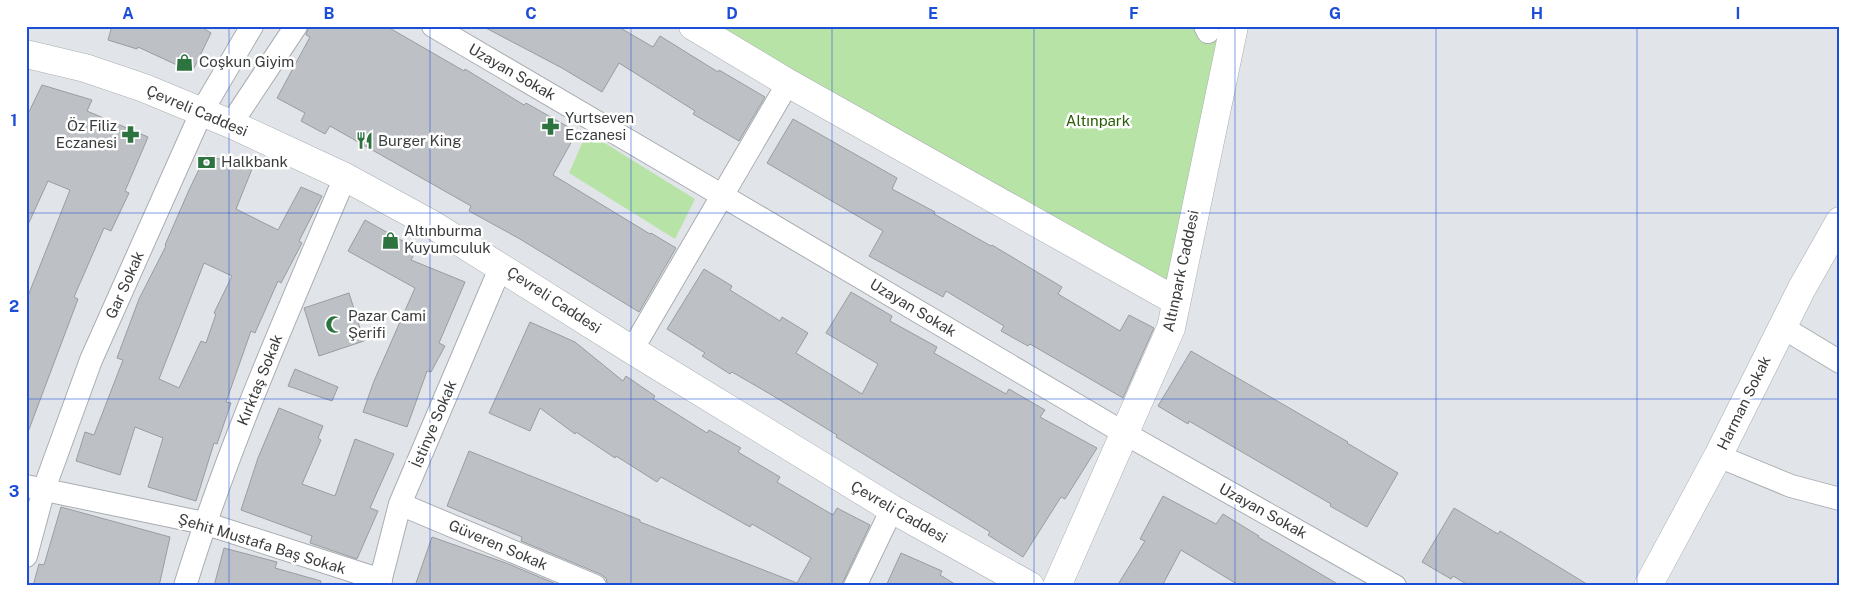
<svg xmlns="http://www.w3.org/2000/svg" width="1866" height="612" viewBox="0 0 1866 612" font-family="'Public Sans',sans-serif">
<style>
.green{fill:#b8e3a6}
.building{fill:#bdc1c5;stroke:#999da0;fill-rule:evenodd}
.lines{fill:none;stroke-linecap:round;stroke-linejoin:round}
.minor-casing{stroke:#a9adb1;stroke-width:24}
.tertiary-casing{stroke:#a9adb1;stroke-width:29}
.secondary-casing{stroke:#a9adb1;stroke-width:29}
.minor{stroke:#fff;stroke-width:22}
.tertiary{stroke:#fff;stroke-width:28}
.secondary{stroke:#fff;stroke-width:28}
.grid{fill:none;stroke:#1d4ed8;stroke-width:1;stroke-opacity:0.55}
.labels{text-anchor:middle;stroke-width:5;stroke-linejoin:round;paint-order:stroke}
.poi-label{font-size:15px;fill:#3a3c3d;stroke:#fff;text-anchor:start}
.street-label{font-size:15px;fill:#3a3c3d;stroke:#fff}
.park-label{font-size:15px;fill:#295e05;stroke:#fff}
.neatline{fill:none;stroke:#1d4ed8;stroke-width:2}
.grid-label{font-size:16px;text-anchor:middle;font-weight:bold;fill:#1d4ed8}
</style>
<rect width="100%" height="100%" fill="#e1e5e9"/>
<path class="green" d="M 693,26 L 1234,26 L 1176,301 Z
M 587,132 L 695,199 L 675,239 L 569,173 Z"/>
<path class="building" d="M 112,26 L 200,26 L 211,33 L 192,72 L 138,47 L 137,49 L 108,40 Z
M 309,26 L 386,26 L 464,71 L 465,69 L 524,105 L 526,103 L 577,132 L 553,175 L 650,234 L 651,233 L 676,248 L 639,312 L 520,239 L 469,211 L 471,206 L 330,126 L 325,134 L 301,121 L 305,113 L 277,98 L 310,37 L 306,35 Z
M 482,26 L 617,26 L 653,47 L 660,36 L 718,72 L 719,70 L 765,97 L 739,141 L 693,114 L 695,111 L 619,63 L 602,92 L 562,68 Z
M 42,85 L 92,100 L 87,111 L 148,137 L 125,191 L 129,193 L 111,231 L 104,228 L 74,297 L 78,299 L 28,432 L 26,432 L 26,301 L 70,190 L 48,181 L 26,229 L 26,118 Z
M 793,119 L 897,178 L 892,189 L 935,212 L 934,214 L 991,246 L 992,245 L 1062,287 L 1058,294 L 1120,331 L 1129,315 L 1154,328 L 1123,398 L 1030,344 L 1028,346 L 1001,331 L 1004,326 L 946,291 L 943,297 L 869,256 L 883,231 L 767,163 Z
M 206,155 L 252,169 L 236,209 L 278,230 L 301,187 L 322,196 L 299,241 L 302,243 L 281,283 L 278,281 L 255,333 L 251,331 L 226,402 L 231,403 L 217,444 L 214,443 L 196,501 L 148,487 L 163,438 L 135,427 L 120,475 L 76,461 L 85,432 L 94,435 L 123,360 L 117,358 L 139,299 L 166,246 L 165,245 L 189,190 ZM 204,263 L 232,276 L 214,313 L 216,314 L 206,343 L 201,341 L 179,388 L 159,379 Z
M 365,220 L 417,249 L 411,260 L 465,282 L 439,343 L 445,346 L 431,372 L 427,371 L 407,427 L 363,412 L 374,381 L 415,288 L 348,251 Z
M 704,269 L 732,286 L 730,290 L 780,321 L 782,317 L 808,333 L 796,353 L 862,394 L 878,364 L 826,333 L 851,292 L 892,316 L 890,321 L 937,347 L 934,353 L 1006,394 L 1009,389 L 1045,410 L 1040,417 L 1097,448 L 1065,499 L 1061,497 L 1023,557 L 988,535 L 990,532 L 836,437 L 837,435 L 770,394 L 732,372 L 730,374 L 702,356 L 705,353 L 667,329 Z
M 349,293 L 364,341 L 319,356 L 304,308 Z
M 530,322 L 575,342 L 623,381 L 626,376 L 655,396 L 653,399 L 707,433 L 709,430 L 741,448 L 738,452 L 780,477 L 777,482 L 833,515 L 837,508 L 870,525 L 841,586 L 608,586 L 606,578 L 600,574 L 521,541 L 522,537 L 447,506 L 469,451 L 640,520 L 640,522 L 797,583 L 811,558 L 752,524 L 750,527 L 661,477 L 657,482 L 616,456 L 615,458 L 576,432 L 575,434 L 540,408 L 530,431 L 489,413 Z
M 1191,351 L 1348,442 L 1347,443 L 1398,473 L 1367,527 L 1330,506 L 1331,504 L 1189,421 L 1188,424 L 1158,406 Z
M 295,369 L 338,387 L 332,401 L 288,386 Z
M 279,408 L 323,426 L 318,438 L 321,440 L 302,484 L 335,496 L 355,439 L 394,454 L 370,508 L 378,511 L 357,559 L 310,543 L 312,536 L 241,510 L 258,458 Z
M 1163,496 L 1216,524 L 1223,514 L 1259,536 L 1258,537 L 1341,586 L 1240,586 L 1181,550 L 1162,586 L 1117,586 L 1145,541 L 1140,539 Z
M 61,507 L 170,537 L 159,586 L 33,586 L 39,564 L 44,565 Z
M 1454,508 L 1498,534 L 1500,531 L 1590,586 L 1470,586 L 1453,576 L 1451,579 L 1422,562 Z
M 432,537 L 506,563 L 561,586 L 415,586 Z
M 224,548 L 277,562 L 275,568 L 321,581 L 320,586 L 214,586 Z
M 901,553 L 942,571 L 940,575 L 958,586 L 886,586 Z"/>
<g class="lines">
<defs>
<path id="minor" d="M 433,26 L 723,196 L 1124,433 L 1395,586
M 1205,26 L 1208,32
M 231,124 L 296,26
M 1782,327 L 1840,362
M 632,350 L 788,83
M 1718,456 L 1791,486 L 1840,499
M 26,486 L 204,523 L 381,580
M 400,504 L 595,586
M 26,556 L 44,489 L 91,360 L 202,111 L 252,26
M 185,586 C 228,446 288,312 345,177
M 379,586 L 400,504 L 501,266
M 855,586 L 892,509"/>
<path id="tertiary" d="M 693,26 L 788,83 L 1176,301
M 1057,586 L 1171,328 L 1234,26
M 1648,586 L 1718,456 L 1802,288 L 1840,221"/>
<path id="secondary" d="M 26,54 L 85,68 L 144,88 L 231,124 L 345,177 L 433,225 L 632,350 L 892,509 L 1030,586"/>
</defs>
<use href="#minor" class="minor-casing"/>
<use href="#tertiary" class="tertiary-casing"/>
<use href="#secondary" class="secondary-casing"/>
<use href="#minor" class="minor"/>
<use href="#tertiary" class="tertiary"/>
<use href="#secondary" class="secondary"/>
</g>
<path class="grid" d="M 229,26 L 229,586M 430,26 L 430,586M 631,26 L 631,586M 832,26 L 832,586M 1034,26 L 1034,586M 1235,26 L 1235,586M 1436,26 L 1436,586M 1637,26 L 1637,586M 26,213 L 1840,213M 26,399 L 1840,399"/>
<defs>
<symbol id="shop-bare" viewBox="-9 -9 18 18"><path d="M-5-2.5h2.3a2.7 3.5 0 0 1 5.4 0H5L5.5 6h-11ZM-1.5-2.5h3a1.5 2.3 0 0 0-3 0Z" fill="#2d7340" stroke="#fff" stroke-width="2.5" paint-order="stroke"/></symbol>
<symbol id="pharmacy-bare" viewBox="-9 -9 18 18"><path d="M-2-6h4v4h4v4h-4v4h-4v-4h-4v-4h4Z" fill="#2d7340" stroke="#fff" stroke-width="2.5" paint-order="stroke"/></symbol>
<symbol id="restaurant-bare" viewBox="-9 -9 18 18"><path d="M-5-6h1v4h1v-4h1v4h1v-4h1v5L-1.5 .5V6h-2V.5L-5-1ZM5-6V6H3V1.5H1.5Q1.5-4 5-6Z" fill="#2d7340" stroke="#fff" stroke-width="2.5" paint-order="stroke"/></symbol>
<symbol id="bank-bare" viewBox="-9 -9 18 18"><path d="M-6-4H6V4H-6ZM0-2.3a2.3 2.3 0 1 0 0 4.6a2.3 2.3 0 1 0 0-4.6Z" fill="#2d7340" stroke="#fff" stroke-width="2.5" paint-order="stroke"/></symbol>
<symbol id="mosque-bare" viewBox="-9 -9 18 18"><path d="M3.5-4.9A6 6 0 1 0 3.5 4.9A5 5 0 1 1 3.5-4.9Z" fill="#2d7340" stroke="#fff" stroke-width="2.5" paint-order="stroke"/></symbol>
</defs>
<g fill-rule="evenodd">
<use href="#shop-bare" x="172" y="50" width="25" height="25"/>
<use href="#pharmacy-bare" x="538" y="114" width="25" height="25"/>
<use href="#pharmacy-bare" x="118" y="122" width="25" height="25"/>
<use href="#restaurant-bare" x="352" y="128" width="25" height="25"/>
<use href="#bank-bare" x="194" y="150" width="25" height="25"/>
<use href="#shop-bare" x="378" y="228" width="25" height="25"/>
<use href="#mosque-bare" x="322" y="312" width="25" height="25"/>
</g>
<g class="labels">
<g class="poi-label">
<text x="199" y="67">Coşkun Giyim</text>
<text x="565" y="123">Yurtseven<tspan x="565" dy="17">Eczanesi</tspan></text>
<text x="117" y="131" text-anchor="end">Öz Filiz<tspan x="117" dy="17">Eczanesi</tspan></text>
<text x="378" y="146">Burger King</text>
<text x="221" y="167">Halkbank</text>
<text x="404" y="236">Altınburma<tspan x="404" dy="17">Kuyumculuk</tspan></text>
<text x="348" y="321">Pazar Cami<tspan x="348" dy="17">Şerifi</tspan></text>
</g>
<g class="street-label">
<text transform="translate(512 72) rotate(30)" y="5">Uzayan Sokak</text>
<text transform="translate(197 111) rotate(23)" y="5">Çevreli Caddesi</text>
<text transform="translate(1181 271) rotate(-78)" y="5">Altınpark Caddesi</text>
<text transform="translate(125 285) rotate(-66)" y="5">Gar Sokak</text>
<text transform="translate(554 300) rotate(33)" y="5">Çevreli Caddesi</text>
<text transform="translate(913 308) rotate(31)" y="5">Uzayan Sokak</text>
<text transform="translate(260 380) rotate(-68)" y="5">Kırktaş Sokak</text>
<text transform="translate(1744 403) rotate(-64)" y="5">Harman Sokak</text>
<text transform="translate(434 424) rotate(-67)" y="5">İstinye Sokak</text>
<text transform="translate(1263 511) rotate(29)" y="5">Uzayan Sokak</text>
<text transform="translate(899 512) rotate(30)" y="5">Çevreli Caddesi</text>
<text transform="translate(262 544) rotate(17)" y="5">Şehit Mustafa Baş Sokak</text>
<text transform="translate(498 545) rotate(23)" y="5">Güveren Sokak</text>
</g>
<g class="park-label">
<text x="1098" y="126">Altınpark</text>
</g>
</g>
<rect width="1866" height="612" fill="none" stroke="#ffffff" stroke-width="55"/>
<rect x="28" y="28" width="1810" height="556" class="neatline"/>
<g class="grid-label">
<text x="128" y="19">A</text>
<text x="329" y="19">B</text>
<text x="531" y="19">C</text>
<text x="732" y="19">D</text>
<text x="933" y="19">E</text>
<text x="1134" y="19">F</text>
<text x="1335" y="19">G</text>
<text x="1537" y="19">H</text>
<text x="1738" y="19">I</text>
<text x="14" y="126">1</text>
<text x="14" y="312">2</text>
<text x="14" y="497">3</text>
</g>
</svg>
